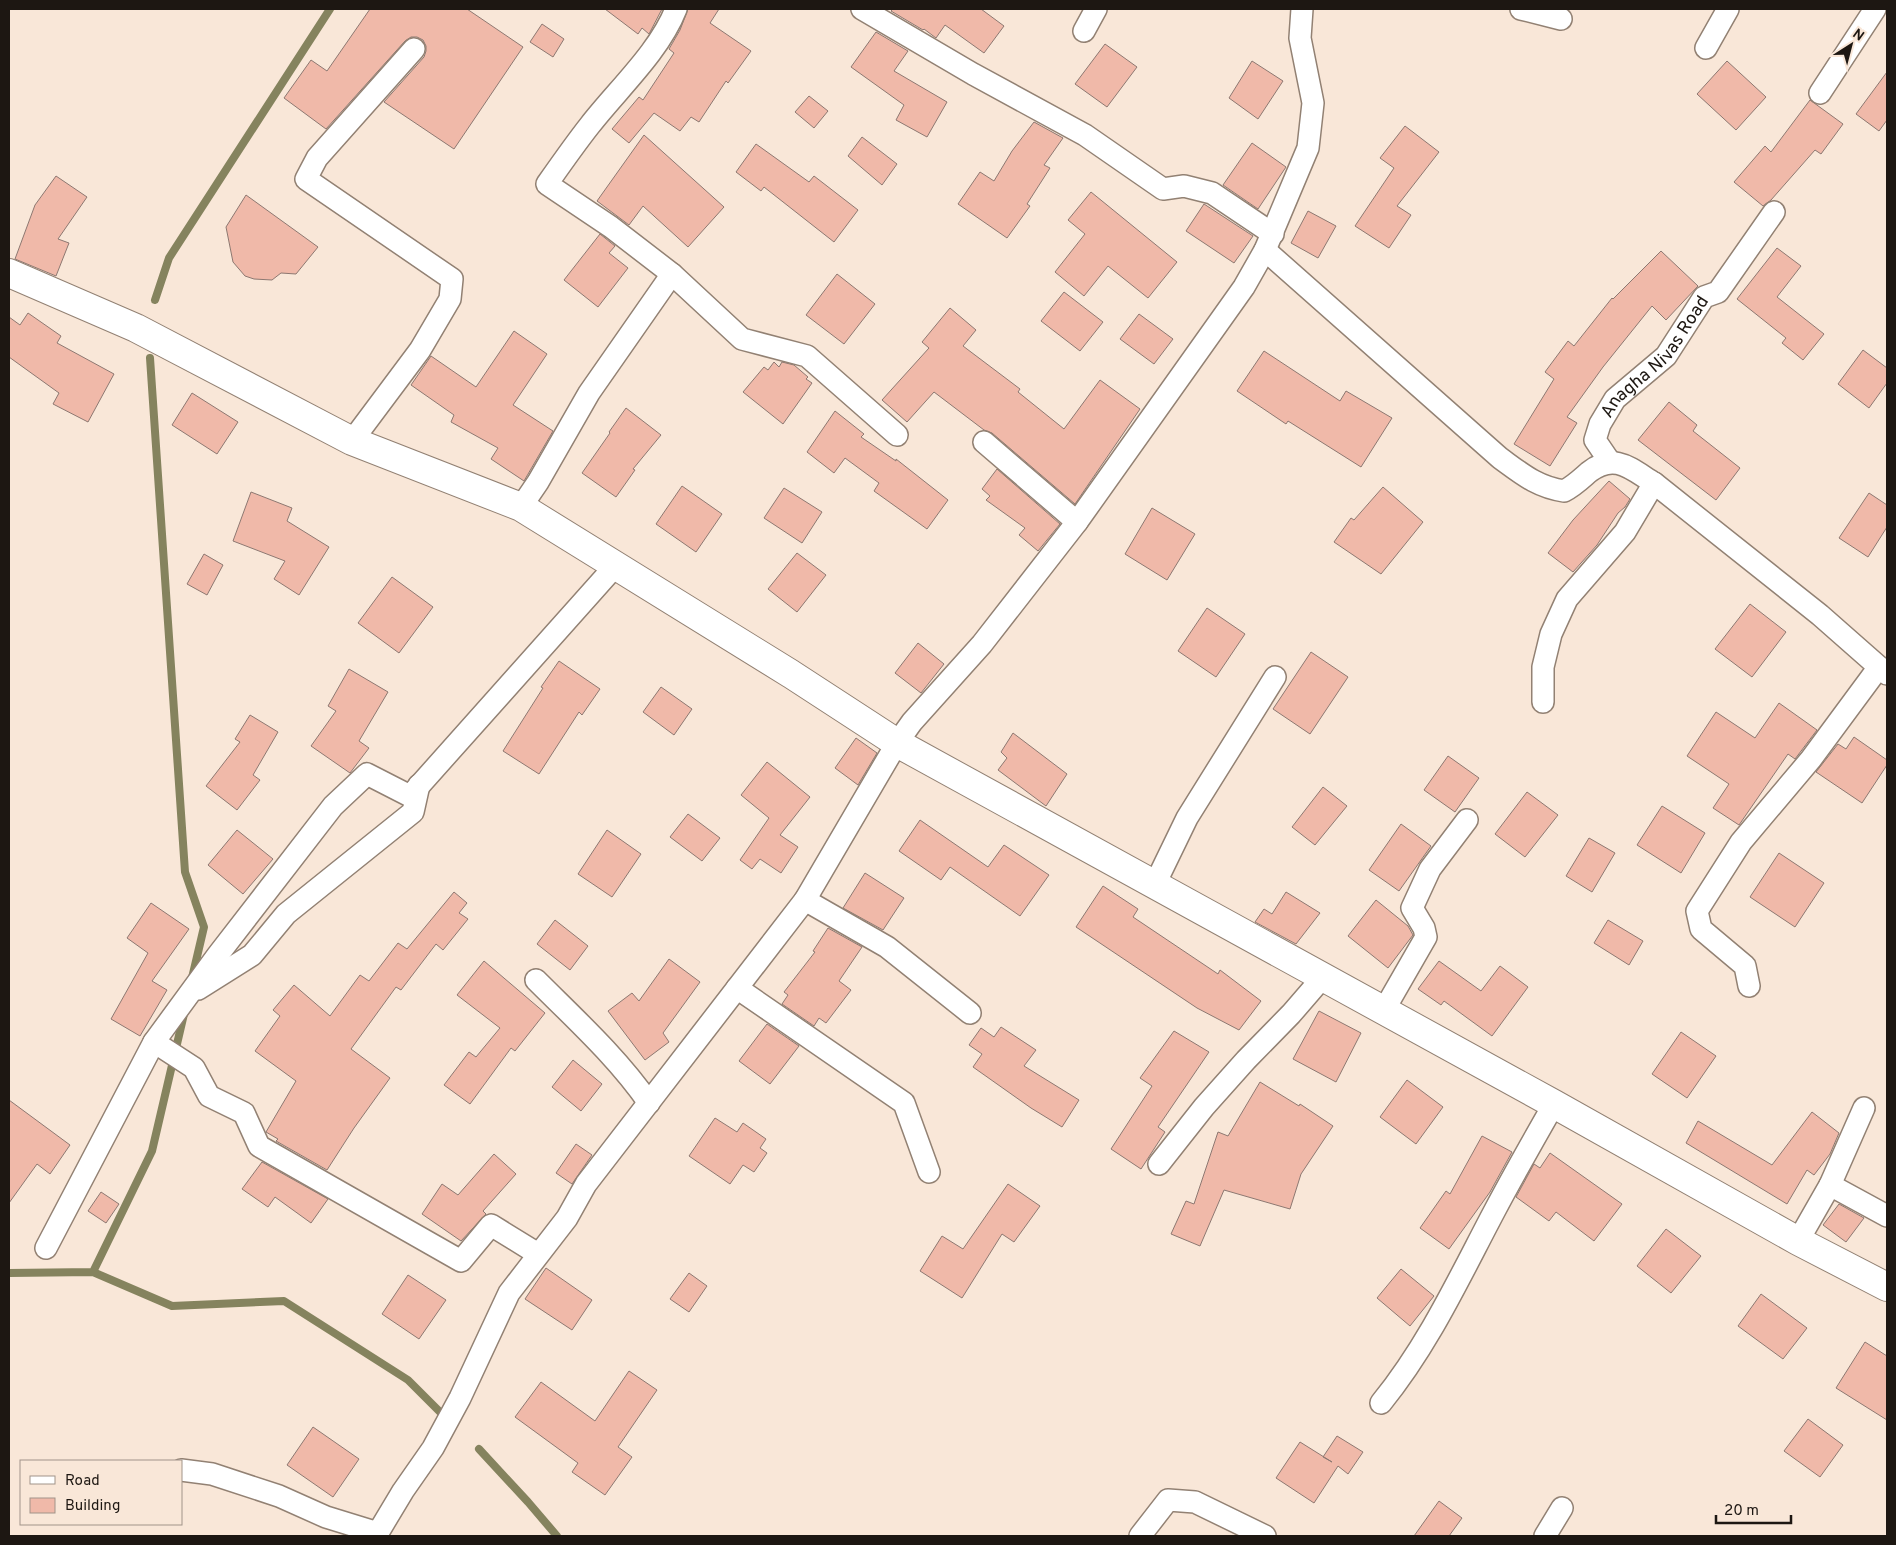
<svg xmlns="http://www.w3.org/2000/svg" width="1896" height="1545" viewBox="0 0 1896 1545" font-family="Overpass,sans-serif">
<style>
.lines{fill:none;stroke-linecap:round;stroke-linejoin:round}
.stream{stroke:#85835e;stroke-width:8}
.building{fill:#f0b9a9;stroke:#8d7871}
.street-casing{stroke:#928173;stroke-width:24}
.secondary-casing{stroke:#928173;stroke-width:30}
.street{stroke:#fff;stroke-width:21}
.secondary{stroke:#fff;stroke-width:28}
.labels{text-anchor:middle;stroke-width:4.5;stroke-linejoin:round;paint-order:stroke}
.street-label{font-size:18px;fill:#1d1712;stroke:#f9e7d8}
</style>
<rect width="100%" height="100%" fill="#f9e7d8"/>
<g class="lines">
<path class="stream" d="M 155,300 L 169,258 L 330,9
M 150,358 L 185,872 L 204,927 L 192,978
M 93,1272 L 172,1306 L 284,1301 L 408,1380 L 445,1417
M 9,1273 L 93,1272 L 152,1151 L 184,1014
M 479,1449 L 528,1502 L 557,1536"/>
</g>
<path class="building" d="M 370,9 L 467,9 L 523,47 L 454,149 L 384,102 L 424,57 L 426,51 L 426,46 L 423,40 L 417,37 L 411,37 L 405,41 L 326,129 L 284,98 L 311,60 L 327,71 Z
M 605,9 L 662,9 L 649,34 L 642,28 L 638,34 Z
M 688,9 L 719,9 L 710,23 L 751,51 L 728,83 L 726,81 L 699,122 L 691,117 L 680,131 L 654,113 L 629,143 L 612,129 L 639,97 L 643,100 L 674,53 L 669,49 L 680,30 Z
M 893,9 L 981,9 L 1004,26 L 984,53 L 945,25 L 936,38 L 924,29 L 923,30 L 891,11 Z
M 542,24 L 564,39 L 553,57 L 530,42 Z
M 876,32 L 908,51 L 894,71 L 947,102 L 927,137 L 896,120 L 904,105 L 851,67 Z
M 1105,44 L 1137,67 L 1107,107 L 1075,84 Z
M 1252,61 L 1283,81 L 1258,119 L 1229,98 Z
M 1727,61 L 1766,97 L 1736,130 L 1697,94 Z
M 1887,72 L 1887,120 L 1879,131 L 1856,114 Z
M 809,96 L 828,111 L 814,128 L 795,112 Z
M 1810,100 L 1843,124 L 1821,154 L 1815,150 L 1771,200 L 1763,206 L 1734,182 L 1765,146 L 1771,152 Z
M 1034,122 L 1063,138 L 1044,165 L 1050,168 L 1027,204 L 1030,206 L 1007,238 L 958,204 L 980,172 L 994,181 L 1012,151 Z
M 1405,126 L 1439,152 L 1397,206 L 1411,215 L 1389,248 L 1355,226 L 1394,168 L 1380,158 Z
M 644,135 L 724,207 L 688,247 L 643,206 L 629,225 L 597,201 Z
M 862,137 L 897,164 L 882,185 L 848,156 Z
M 1252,143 L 1286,167 L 1258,209 L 1223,185 Z
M 756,144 L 809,182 L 814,176 L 858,210 L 834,242 L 764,187 L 761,191 L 736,172 Z
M 56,176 L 87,197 L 58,239 L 69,243 L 56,276 L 15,259 L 35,205 Z
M 1091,192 L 1177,262 L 1148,298 L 1108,266 L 1084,296 L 1055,272 L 1085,234 L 1068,220 Z
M 246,195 L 318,247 L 296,274 L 281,273 L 272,280 L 254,279 L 245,276 L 233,262 L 226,227 Z
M 1204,204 L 1253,236 L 1234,263 L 1186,231 Z
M 1308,211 L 1336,226 L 1318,258 L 1291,243 Z
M 600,234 L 615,246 L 609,253 L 628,268 L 598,307 L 564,280 Z
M 1777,248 L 1801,266 L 1777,297 L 1824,334 L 1803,360 L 1782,343 L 1786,338 L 1737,299 Z
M 1661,251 L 1698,286 L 1666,320 L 1652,306 L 1603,367 L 1567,417 L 1577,423 L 1550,466 L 1514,444 L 1554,379 L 1545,372 L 1568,341 L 1574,346 L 1612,298 L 1613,299 Z
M 837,274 L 875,304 L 844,344 L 806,315 Z
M 1064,292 L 1103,322 L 1080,351 L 1041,321 Z
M 950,308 L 976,330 L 963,346 L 1020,389 L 1018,392 L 1064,429 L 1100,380 L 1140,409 L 1075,504 L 992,433 L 984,430 L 934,392 L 907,422 L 882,400 L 929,348 L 922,342 Z
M 28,313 L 61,336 L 57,343 L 114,374 L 88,422 L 53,404 L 59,393 L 9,357 L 9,317 L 20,325 Z
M 1139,314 L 1173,339 L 1154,364 L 1120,339 Z
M 514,331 L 547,354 L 513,405 L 553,431 L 524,481 L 491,459 L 498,448 L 451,422 L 454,415 L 411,385 L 431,356 L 476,387 Z
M 1863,350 L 1887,368 L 1887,383 L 1869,408 L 1838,384 Z
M 1264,351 L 1340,401 L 1346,391 L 1392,418 L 1361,467 L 1288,421 L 1286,424 L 1237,391 Z
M 774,362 L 779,367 L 782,362 L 794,365 L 808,377 L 806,379 L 812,383 L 783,424 L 743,392 L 764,367 L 768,370 Z
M 192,393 L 238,422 L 217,454 L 172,425 Z
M 1669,402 L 1697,425 L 1693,431 L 1740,468 L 1716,500 L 1638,440 Z
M 626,408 L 661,435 L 633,469 L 635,470 L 616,497 L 582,473 L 610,433 L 609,432 Z
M 835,411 L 864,434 L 861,437 L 896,461 L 896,459 L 948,500 L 927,529 L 874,491 L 879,483 L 845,458 L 834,473 L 807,452 Z
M 997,469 L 1060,524 L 1038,551 L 1019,535 L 1025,528 L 986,500 L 990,496 L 982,489 Z
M 1609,481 L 1630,499 L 1625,507 L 1618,513 L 1597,545 L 1573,572 L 1548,553 L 1573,520 Z
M 682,486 L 722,514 L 696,552 L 656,524 Z
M 1383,487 L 1423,522 L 1381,574 L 1334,542 L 1351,518 L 1354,520 Z
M 784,488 L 822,512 L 802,543 L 764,518 Z
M 251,492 L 292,508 L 287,521 L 329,547 L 299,595 L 274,579 L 285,561 L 233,541 Z
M 1869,493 L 1887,505 L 1887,527 L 1868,557 L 1839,538 Z
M 1152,508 L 1195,534 L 1167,580 L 1125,554 Z
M 797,553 L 826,575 L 797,612 L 768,589 Z
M 204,554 L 223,565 L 207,595 L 187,584 Z
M 392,577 L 433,607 L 399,653 L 358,623 Z
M 1750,604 L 1786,632 L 1752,677 L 1715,649 Z
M 1207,608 L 1245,634 L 1216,677 L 1178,651 Z
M 918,643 L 944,664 L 921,693 L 895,673 Z
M 1311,652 L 1348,677 L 1310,734 L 1273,709 Z
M 559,661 L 600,689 L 582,715 L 579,712 L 539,774 L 503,751 L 543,688 L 541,687 Z
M 349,669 L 388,692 L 359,741 L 369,748 L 350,773 L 311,746 L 336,711 L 328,706 Z
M 661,687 L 692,709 L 674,735 L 643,712 Z
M 1779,703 L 1817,730 L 1795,759 L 1788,754 L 1739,825 L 1713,808 L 1729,784 L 1687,756 L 1716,712 L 1755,738 Z
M 250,715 L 278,732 L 253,775 L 260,780 L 237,810 L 206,786 L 240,742 L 235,739 Z
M 1013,733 L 1067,774 L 1046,806 L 998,770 L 1007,758 L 1001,752 Z
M 1854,737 L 1887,760 L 1887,765 L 1862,803 L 1816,772 L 1838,744 L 1846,749 Z
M 856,738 L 877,753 L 858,785 L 835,768 Z
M 1448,756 L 1479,778 L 1455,812 L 1424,790 Z
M 767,762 L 810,797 L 780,835 L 798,847 L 781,873 L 760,859 L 752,869 L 740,860 L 769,818 L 741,795 Z
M 1323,787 L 1347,806 L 1315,845 L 1292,827 Z
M 1527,792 L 1558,815 L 1525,857 L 1495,834 Z
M 1662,806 L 1705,833 L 1681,873 L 1637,845 Z
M 688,814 L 720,838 L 702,861 L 670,837 Z
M 920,820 L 988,867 L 1004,845 L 1049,875 L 1020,916 L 950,867 L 941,880 L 899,851 Z
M 1401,824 L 1431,846 L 1399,891 L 1369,870 Z
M 237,830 L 273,859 L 243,894 L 208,865 Z
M 607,830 L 641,854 L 612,897 L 578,874 Z
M 1589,838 L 1615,853 L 1592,892 L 1566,876 Z
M 1779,853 L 1824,883 L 1795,927 L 1750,897 Z
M 865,873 L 904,898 L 883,930 L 843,908 Z
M 1103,886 L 1138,909 L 1133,917 L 1218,974 L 1220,970 L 1261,1001 L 1239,1030 L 1197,1008 L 1076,927 Z
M 454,892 L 467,903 L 459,913 L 468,919 L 443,950 L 436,944 L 401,990 L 396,987 L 351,1049 L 390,1078 L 354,1128 L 327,1170 L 276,1141 L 278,1139 L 266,1132 L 296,1081 L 255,1051 L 280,1016 L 273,1010 L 294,985 L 330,1016 L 360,975 L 369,981 L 398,943 L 407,949 Z
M 1286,892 L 1320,913 L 1296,944 L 1255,922 L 1264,909 L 1272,914 Z
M 1376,900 L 1408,926 L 1413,935 L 1388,968 L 1348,936 Z
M 151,903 L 189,929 L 152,981 L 167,990 L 140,1036 L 111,1019 L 148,953 L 127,938 Z
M 555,920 L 588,946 L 570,970 L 537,944 Z
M 1608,920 L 1643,941 L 1629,965 L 1594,943 Z
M 828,928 L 862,947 L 839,981 L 851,990 L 826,1023 L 819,1018 L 814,1026 L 782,1004 L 788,995 L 784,992 L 815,952 L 813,951 Z
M 669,959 L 700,982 L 663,1033 L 669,1042 L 645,1060 L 608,1011 L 632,993 L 639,1001 Z
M 484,961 L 545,1013 L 515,1051 L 511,1048 L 470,1104 L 444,1085 L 469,1052 L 476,1057 L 500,1028 L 457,995 Z
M 1439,961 L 1481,991 L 1500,966 L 1528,987 L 1492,1036 L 1444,1001 L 1441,1005 L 1418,989 Z
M 1319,1011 L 1361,1033 L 1336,1082 L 1293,1059 Z
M 767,1024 L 799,1046 L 770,1084 L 739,1061 Z
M 1001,1027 L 1036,1050 L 1024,1066 L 1079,1100 L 1062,1127 L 1031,1108 L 973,1067 L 982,1054 L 969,1045 L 981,1028 L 994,1037 Z
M 1174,1031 L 1209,1052 L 1158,1127 L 1165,1132 L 1141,1169 L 1111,1149 L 1152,1086 L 1140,1078 Z
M 1681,1032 L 1716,1056 L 1687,1098 L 1652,1074 Z
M 573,1060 L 602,1084 L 581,1111 L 552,1087 Z
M 1407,1080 L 1443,1107 L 1416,1144 L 1380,1117 Z
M 1260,1082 L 1299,1106 L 1300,1104 L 1333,1126 L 1301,1174 L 1290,1209 L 1224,1190 L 1200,1246 L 1171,1234 L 1186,1201 L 1194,1204 L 1218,1132 L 1228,1136 Z
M 9,1100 L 70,1145 L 50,1174 L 37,1164 L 9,1203 Z
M 1812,1112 L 1839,1133 L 1830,1154 L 1814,1175 L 1807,1170 L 1787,1204 L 1686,1143 L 1698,1121 L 1772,1165 Z
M 715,1118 L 737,1132 L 743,1123 L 766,1139 L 760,1148 L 767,1153 L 754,1172 L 743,1165 L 730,1184 L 689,1156 Z
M 1482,1136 L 1512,1152 L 1490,1192 L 1449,1249 L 1420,1228 L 1446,1191 L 1450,1194 Z
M 576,1144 L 592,1155 L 572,1184 L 556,1173 Z
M 1550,1153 L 1622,1204 L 1594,1241 L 1556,1212 L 1549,1221 L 1516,1197 L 1534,1164 L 1540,1168 Z
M 494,1154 L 516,1174 L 483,1211 L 486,1214 L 461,1241 L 422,1214 L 442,1184 L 458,1195 Z
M 262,1162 L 328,1199 L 311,1223 L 275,1197 L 268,1207 L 242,1189 Z
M 1008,1184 L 1040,1206 L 1014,1242 L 1002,1234 L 962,1298 L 920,1271 L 942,1236 L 963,1249 Z
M 101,1192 L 119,1204 L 106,1223 L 88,1211 Z
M 1839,1204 L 1864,1218 L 1846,1242 L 1823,1225 Z
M 1666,1229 L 1701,1256 L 1671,1293 L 1637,1266 Z
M 546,1268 L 592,1300 L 572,1330 L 525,1299 Z
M 1401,1269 L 1434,1296 L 1410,1326 L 1377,1298 Z
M 689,1273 L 707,1286 L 689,1312 L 670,1299 Z
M 408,1275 L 446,1300 L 419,1339 L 382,1314 Z
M 1761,1294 L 1807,1328 L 1783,1359 L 1738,1326 Z
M 1865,1342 L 1887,1356 L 1887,1420 L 1836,1388 Z
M 629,1371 L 657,1390 L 618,1447 L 632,1457 L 605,1495 L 572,1472 L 578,1463 L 515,1417 L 541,1382 L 595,1421 Z
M 1808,1419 L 1843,1445 L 1820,1477 L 1784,1451 Z
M 313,1427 L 359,1459 L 333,1497 L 287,1465 Z
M 1337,1436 L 1363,1452 L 1348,1474 L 1338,1466 L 1314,1503 L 1276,1478 L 1300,1442 L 1332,1462 L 1323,1457 Z
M 1439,1501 L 1462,1518 L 1449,1536 L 1414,1536 Z"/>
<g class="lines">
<defs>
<g id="street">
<path d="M 676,9 C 659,52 618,89 590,125 C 575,144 561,164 547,184 L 611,227 L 672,274 L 742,339 L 807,356 L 897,435"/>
<path d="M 862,9 L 973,74 L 1085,135 L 1163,189 L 1184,186 L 1212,193 L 1273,234"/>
<path d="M 1521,9 L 1561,19"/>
<path d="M 1084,31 L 1096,9"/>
<path d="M 1706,48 L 1728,9"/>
<path d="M 1820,93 L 1875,9"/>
<path d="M 1265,250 L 1500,458 C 1522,474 1537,487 1564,491 C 1574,486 1581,479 1589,472 C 1615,452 1631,469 1654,483 L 1820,615 L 1887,674"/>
<path d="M 352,441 L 420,350 L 450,299 L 452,279 L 306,179 L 317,158 L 414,49"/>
<path d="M 984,442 L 1077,522"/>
<path id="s1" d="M 1610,462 L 1595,440 L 1600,424 L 1615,399 L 1666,356 L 1704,297 L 1718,292 L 1774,212"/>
<path d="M 521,507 L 538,482 L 589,393 L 672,274"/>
<path d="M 1543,702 L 1543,667 L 1551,634 L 1567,599 L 1625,532 L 1654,483"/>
<path d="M 1155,884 L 1187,818 L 1275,677"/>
<path d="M 805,900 L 887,947 L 970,1013"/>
<path d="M 536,980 C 575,1019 617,1057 649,1103"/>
<path d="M 1749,986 L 1745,966 L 1701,929 L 1697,911 L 1741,842 L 1811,759 L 1879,667"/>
<path d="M 737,988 L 904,1103 L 929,1172"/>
<path d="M 198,989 L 252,955 L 286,914 L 413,812 L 419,785"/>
<path d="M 1384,1010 L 1426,937 L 1424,928 L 1412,908 L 1430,869 L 1467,820"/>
<path d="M 154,1042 L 194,1068 L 209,1096 L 244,1113 L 259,1146 L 461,1261 L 491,1225 L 538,1254"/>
<path d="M 1159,1164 L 1204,1107 L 1246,1060 L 1291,1014 L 1323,977"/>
<path d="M 1830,1185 L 1864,1108"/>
<path d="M 1798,1241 L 1830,1185 L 1887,1216"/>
<path d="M 46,1248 L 154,1042 L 217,956 L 333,806 L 367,774 L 410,796 L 616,565"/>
<path d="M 1381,1403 C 1429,1344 1460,1276 1495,1210 C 1514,1174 1534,1139 1554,1104"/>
<path d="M 181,1470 L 212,1474 L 279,1496 L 326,1517 L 378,1533"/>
<path d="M 376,1536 L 403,1491 L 433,1448 L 460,1398 L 509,1293 L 567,1218 L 586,1184 L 805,900 L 897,743 L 912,722 L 982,644 L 1077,522 L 1244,287 L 1265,250 L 1308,148 L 1313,103 L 1300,38 L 1302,9"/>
<path d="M 1140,1536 L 1168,1500 L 1195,1502 L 1265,1536"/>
<path d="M 1545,1536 L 1562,1508"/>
</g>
<path id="secondary" d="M 9,273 L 136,328 L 352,441 L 521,507 L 791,674 L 897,743 L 1554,1104 L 1798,1241 L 1887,1287"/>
</defs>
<use href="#street" class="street-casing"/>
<use href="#secondary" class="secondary-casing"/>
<use href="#street" class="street"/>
<use href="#secondary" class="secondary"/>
</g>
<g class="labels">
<g class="street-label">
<text dy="6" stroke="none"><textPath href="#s1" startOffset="131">Anagha Nivas Road</textPath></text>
</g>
</g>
<rect width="1896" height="1545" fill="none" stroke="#1d1712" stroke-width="20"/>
<rect x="20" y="1460" width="162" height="65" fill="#f9e7d8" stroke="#a19489"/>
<rect x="30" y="1476" width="25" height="8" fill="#ffffff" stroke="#a19489"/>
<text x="65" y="1485" font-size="15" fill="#1d1712">Road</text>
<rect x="30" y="1498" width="25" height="15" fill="#f0b9a9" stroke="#a19489"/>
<text x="65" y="1510" font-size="15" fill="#1d1712">Building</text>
<g transform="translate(1851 45) rotate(36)" stroke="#f9e7d8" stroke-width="4" paint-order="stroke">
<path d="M0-4L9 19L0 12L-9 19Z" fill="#1d1712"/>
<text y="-8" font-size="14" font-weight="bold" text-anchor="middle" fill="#1d1712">N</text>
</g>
<path d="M1716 1515v8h75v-8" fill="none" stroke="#1d1712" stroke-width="2.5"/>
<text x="1724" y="1515" font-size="15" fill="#1d1712" stroke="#f9e7d8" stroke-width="4" paint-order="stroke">20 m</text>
</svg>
